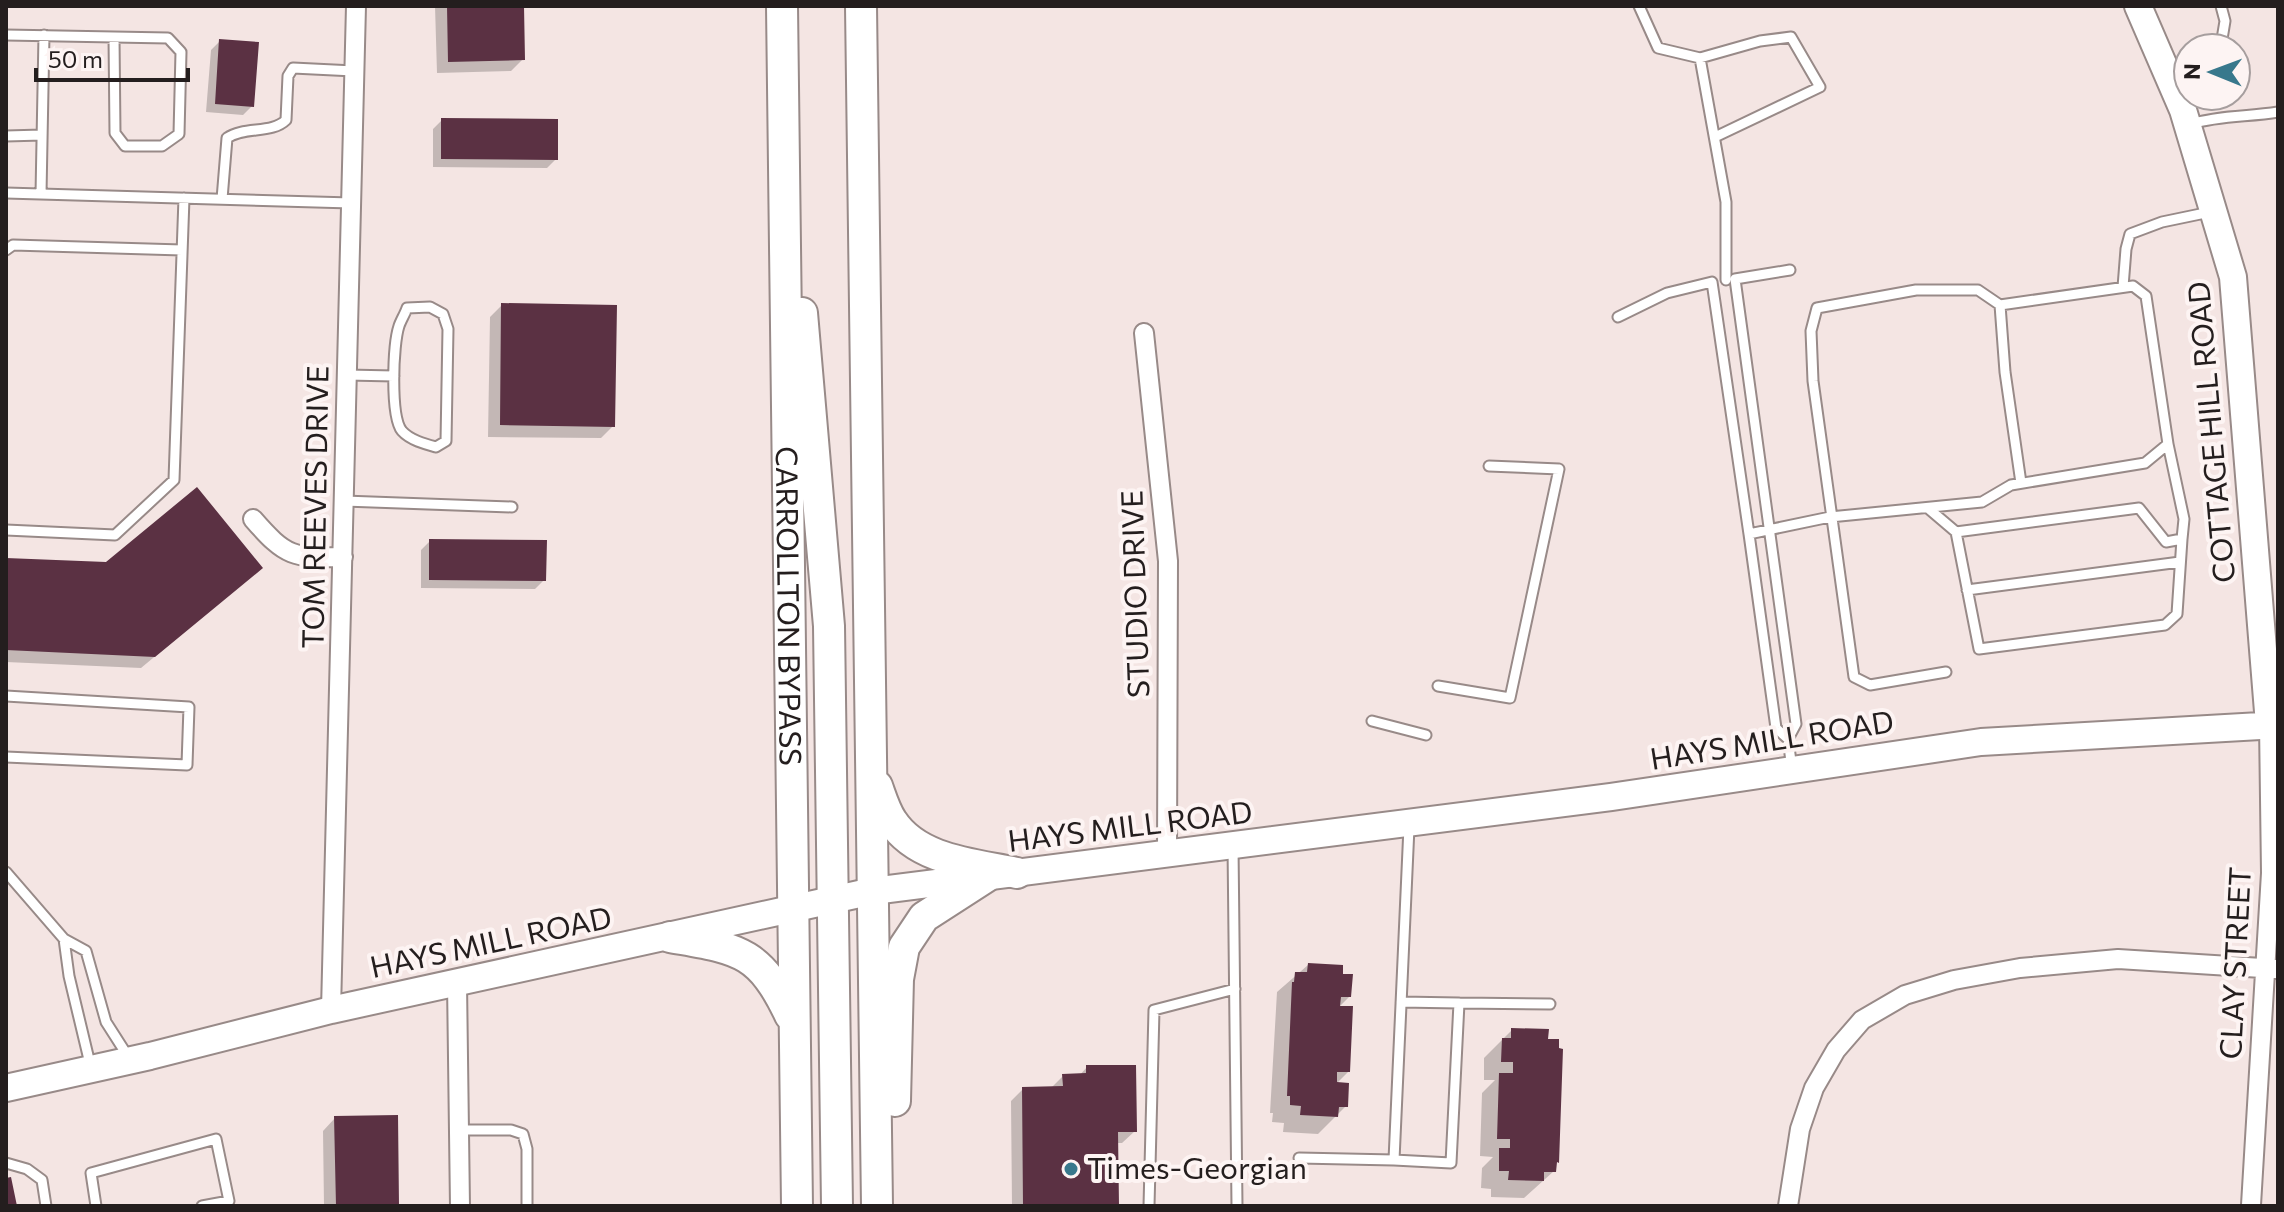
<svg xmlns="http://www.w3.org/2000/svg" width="2284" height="1212" viewBox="0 0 2284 1212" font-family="Commissioner,sans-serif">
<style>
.shadow{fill:#0003}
.building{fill:#5b3143}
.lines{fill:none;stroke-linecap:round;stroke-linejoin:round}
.lane-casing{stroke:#988a88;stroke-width:13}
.street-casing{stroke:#988a88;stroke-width:22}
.secondary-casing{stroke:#988a88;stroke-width:30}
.primary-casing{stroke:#988a88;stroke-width:34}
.lane{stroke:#fff;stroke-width:9}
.street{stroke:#fff;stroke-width:18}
.secondary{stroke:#fff;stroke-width:26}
.primary{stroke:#fff;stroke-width:30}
.poi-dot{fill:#38788c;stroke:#fdf4f3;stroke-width:3}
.labels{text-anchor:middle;stroke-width:8;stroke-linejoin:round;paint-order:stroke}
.street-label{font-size:30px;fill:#241e1e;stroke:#fdf4f3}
.poi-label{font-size:30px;fill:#241e1e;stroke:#fdf4f3;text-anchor:start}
</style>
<rect width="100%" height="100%" fill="#f4e5e3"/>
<path class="shadow" d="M 435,6 L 522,6 L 523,59 L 511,71 L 437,73 Z
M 220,41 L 252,106 L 243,115 L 206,112 L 211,50 Z
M 442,120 L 556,159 L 547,168 L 433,167 L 433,129 Z
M 502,305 L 613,426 L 601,438 L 488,437 L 490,317 Z
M 430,541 L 544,580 L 535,589 L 421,588 L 421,550 Z
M 6,560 L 261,568 L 141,668 L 6,662 Z
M 1308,965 L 1341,976 L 1350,996 L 1338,1008 L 1349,1071 L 1336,1084 L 1346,1106 L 1318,1134 L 1283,1132 L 1284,1123 L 1272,1122 L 1273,1113 L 1270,1113 L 1277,992 Z
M 1512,1030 L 1554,1171 L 1524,1198 L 1491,1197 L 1491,1189 L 1481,1188 L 1482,1168 L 1493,1157 L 1480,1156 L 1482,1093 L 1495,1080 L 1484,1080 L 1484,1058 Z
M 1087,1067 L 1135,1131 L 1122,1143 L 1116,1143 L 1117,1206 L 1012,1206 L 1011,1101 L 1023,1089 L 1051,1088 L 1063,1076 L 1079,1076 Z
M 335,1118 L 397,1206 L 324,1206 L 323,1131 Z"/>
<path class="building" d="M 447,6 L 524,6 L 525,60 L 448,62 Z
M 219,39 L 259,42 L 254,107 L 215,104 Z
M 441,118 L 558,119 L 558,160 L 441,159 Z
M 501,303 L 617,305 L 615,427 L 500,425 Z
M 197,487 L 263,568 L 155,657 L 6,650 L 6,558 L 106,562 Z
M 429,539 L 547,540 L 546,581 L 429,580 Z
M 1308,963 L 1343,965 L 1343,974 L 1353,974 L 1351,997 L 1341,997 L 1340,1006 L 1353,1006 L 1350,1072 L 1337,1072 L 1337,1082 L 1349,1083 L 1348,1107 L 1339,1107 L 1338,1117 L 1300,1115 L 1301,1106 L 1290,1105 L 1290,1096 L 1287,1096 L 1292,982 L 1294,982 L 1295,972 L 1307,972 Z
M 1511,1028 L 1549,1029 L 1548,1039 L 1559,1039 L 1559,1048 L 1563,1049 L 1559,1163 L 1557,1162 L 1556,1172 L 1544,1172 L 1544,1181 L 1508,1180 L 1509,1171 L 1499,1171 L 1499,1148 L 1510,1148 L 1510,1139 L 1497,1139 L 1499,1073 L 1513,1073 L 1513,1062 L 1501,1062 L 1502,1038 L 1511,1038 Z
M 1086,1065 L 1136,1065 L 1137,1132 L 1118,1132 L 1119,1206 L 1023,1206 L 1022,1087 L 1063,1086 L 1062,1074 L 1086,1073 Z
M 398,1115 L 399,1206 L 336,1206 L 334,1116 Z
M 11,1177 L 17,1206 L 6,1206 L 6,1178 Z"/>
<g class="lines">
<defs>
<path id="lane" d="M 1639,6 L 1658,48 L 1700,58 L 1760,41 L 1791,37 L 1820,87 L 1715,137
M 6,35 L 168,38 L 181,52 L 179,134 L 162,146 L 125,146 L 115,133 L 114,37
M 2216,48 L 2221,45 L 2225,21 L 2221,6
M 1700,58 L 1726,202 L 1726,280
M 2170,70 L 2188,62
M 2191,124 C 2220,115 2249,117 2278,112
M 6,136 L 42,135
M 6,193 L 351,203
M 41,194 L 44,35
M 222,199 L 227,138 C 244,126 272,134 286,120 L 288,76 L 293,68 L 354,71
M 6,250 L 13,245 L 182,250
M 1790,270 L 1735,279 L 1796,724 L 1788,739 L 1792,769
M 2123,287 L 2126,249 L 2130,234 L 2162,222 L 2210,212
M 430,307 L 443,314 L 448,329 L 446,441 L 436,447 C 425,444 410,440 402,431 C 390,416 393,344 399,326 C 401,320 405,314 407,308 Z
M 1618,317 L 1667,293 L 1712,282 L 1749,534
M 347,375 L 394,376
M 344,501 L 512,507
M 1929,509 L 1956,532 L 2139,508 L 2166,542 L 2182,539 L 2184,519 L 2168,444
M 6,530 L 115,535 L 174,480 L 184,198
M 1956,532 L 1979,649 L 2165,625 L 2177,614 L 2182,539
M 1967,590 L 2180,562
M 1946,672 L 1870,685 L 1854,677 L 1813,381 L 1811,331 L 1817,308 L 1916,290 L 1978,290 L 2000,305 L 2005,372 L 2021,483
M 1438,686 L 1510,698 L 1559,469 L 1489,466
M 6,696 L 189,707 L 187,765 L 6,757
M 1372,721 L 1426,735
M 1788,739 L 1776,728 L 1749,534 L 1830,517 L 1982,502 L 2011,485 L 2145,463 L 2168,444 L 2146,296 L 2133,286 L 2000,305
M 1233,846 L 1237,1206
M 6,872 L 64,939
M 1401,1002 L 1459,1003
M 91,1068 L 69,976 L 64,939 L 86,951 L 106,1022 L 129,1058
M 459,1130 L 511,1130 L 523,1134 L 527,1149 L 527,1206
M 1299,1158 L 1394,1160 L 1409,827
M 1394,1160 L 1451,1163 L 1459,1003 L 1550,1004
M 6,1163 L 27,1169 L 42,1180 L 46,1206
M 96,1206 L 91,1173 L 216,1139 L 229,1201 L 202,1206
M 1149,1206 L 1154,1010 L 1235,989"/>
<path id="street" d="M 1144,333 L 1168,561 L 1167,854
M 253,519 C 286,557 293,558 343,557
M 457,983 L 460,1206
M 331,1010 L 356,6
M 2251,1205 L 2271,873 L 2269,724
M 1788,1206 L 1800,1129 L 1814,1088 L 1836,1050 L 1862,1020 L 1905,995 L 1954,980 L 2020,968 L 2118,959 L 2278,969"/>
<path id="secondary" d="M 2138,6 L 2183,110 L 2233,277 L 2269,724
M 6,1088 L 150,1056 L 331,1010 L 873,891 L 1611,797 L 1981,742 L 2278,725"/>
<g id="primary">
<path id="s1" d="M 782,6 C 785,406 789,806 797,1206"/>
<path d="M 861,6 L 877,1206"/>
<path d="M 802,313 L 829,626 L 837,1206"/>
<path d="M 877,786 C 881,797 885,811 892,821 C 918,861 975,864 1017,873"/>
<path d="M 670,937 C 737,949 759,949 790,1015"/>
<path d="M 895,1101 L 898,979 L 904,947 L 924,917 L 986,877"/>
</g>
</defs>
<use href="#lane" class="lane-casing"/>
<use href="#street" class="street-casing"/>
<use href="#secondary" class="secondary-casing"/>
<use href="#primary" class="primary-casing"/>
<use href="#lane" class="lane"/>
<use href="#street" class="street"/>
<use href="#secondary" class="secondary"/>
<use href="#primary" class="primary"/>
</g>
<circle class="poi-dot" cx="1071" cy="1169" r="8"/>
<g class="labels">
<g class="street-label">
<text transform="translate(2212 432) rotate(-95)" y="10">COTTAGE HILL ROAD</text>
<text transform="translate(316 507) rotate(-89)" y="10">TOM REEVES DRIVE</text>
<text transform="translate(1136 594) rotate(-92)" y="10">STUDIO DRIVE</text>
<text dy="10" stroke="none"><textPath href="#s1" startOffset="600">CARROLLTON BYPASS</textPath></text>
<text transform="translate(1772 741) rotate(-9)" y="10">HAYS MILL ROAD</text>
<text transform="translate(1130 827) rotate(-7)" y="10">HAYS MILL ROAD</text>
<text transform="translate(491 943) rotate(-12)" y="10">HAYS MILL ROAD</text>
<text transform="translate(2236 963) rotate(-87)" y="10">CLAY STREET</text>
</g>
<g class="poi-label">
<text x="1087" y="1179">Times-Georgian</text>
</g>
</g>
<rect width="2284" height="1212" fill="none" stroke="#241e1e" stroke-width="16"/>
<g transform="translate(2212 72) rotate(271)"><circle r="38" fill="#fdf4f3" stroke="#a69e9e" stroke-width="2"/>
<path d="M0-6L14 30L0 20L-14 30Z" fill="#38788c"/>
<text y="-12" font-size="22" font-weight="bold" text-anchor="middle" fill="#241e1e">N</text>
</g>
<path d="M36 68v12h152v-12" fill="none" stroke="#241e1e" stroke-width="4"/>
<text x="48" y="68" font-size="24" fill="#241e1e" stroke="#fdf4f3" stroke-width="6" paint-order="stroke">50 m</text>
</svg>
